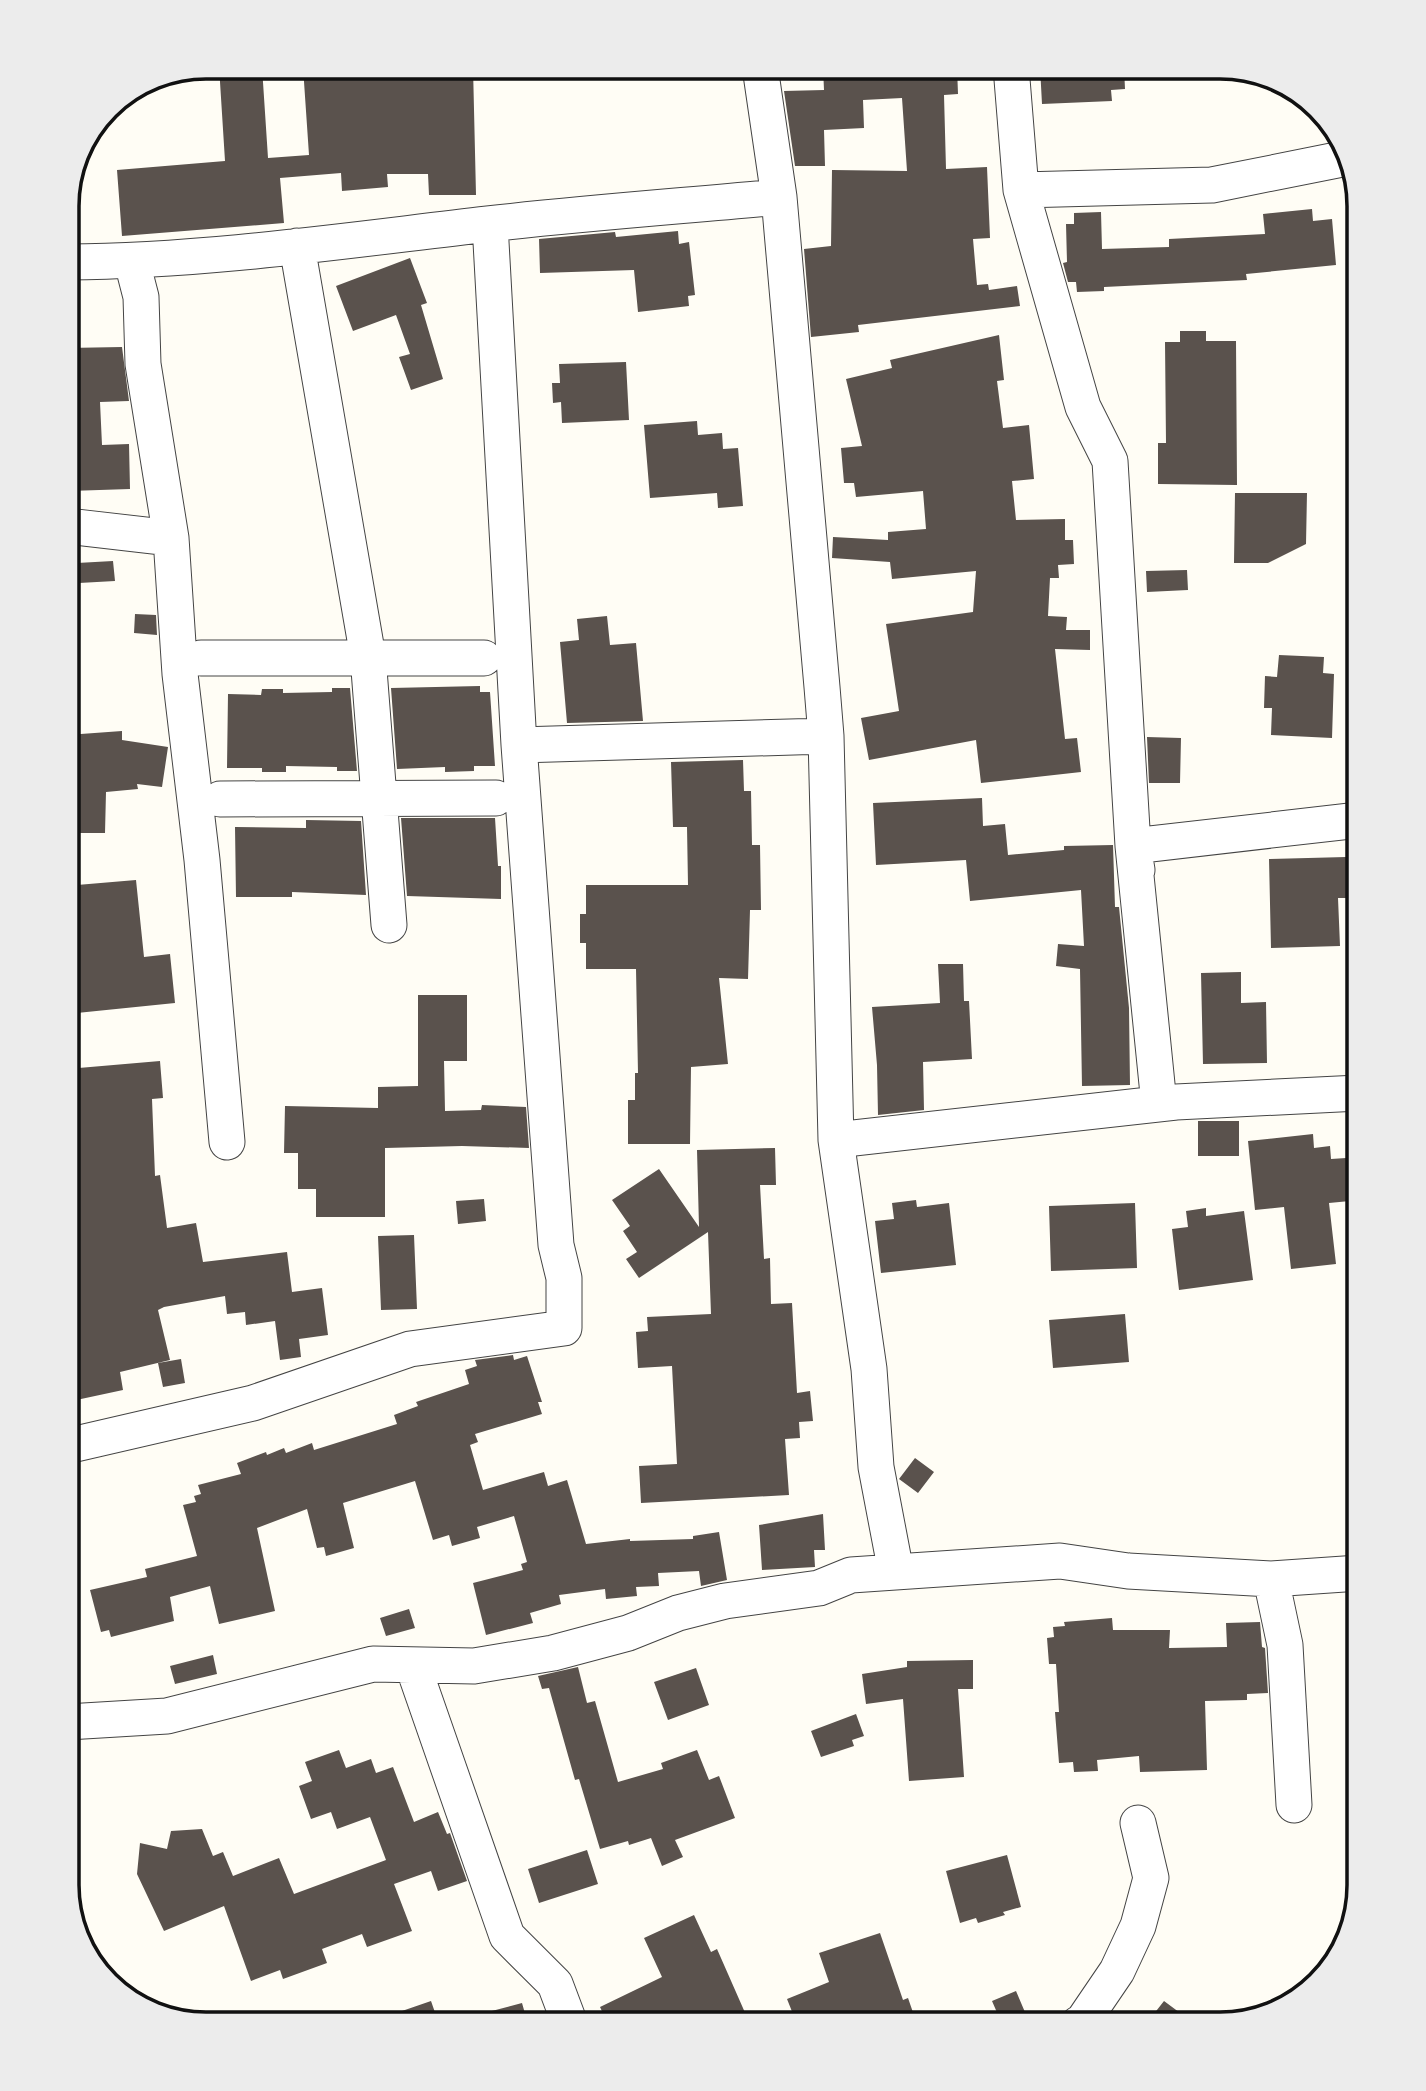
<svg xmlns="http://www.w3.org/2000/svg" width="1426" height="2091" viewBox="0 0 1426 2091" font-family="'Roboto Serif',serif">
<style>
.building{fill:#5a524d}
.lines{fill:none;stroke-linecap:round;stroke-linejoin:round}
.minor-casing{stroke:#444;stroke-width:37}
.minor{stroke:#fff;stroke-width:35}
.rim{fill:none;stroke:#111;stroke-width:3.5}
</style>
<rect width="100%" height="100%" fill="#fffdf5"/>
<path class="building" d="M 219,66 L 262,67 L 268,158 L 309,155 L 303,67 L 473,67 L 476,195 L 429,195 L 428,174 L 387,174 L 388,187 L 342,191 L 341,173 L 280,178 L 284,223 L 122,236 L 117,170 L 225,161 Z
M 823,67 L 957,67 L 958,94 L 944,95 L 946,169 L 987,167 L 990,238 L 973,239 L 977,285 L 988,284 L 989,290 L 1017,286 L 1020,306 L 858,325 L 859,332 L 811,337 L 804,249 L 831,246 L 832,170 L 907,171 L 902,98 L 863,100 L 864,128 L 824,130 L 825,166 L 795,166 L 784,91 L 824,90 Z
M 1040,67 L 1124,67 L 1125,89 L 1111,90 L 1112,101 L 1042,104 Z
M 1312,209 L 1313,221 L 1332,219 L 1336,265 L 1246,274 L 1247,280 L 1104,287 L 1104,291 L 1077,292 L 1076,282 L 1068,282 L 1063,263 L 1067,262 L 1066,224 L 1074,224 L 1074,213 L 1101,212 L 1102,249 L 1169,247 L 1169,239 L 1265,234 L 1263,214 Z
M 678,231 L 679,244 L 689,242 L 695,295 L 688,296 L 689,306 L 638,312 L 634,270 L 540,273 L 539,239 L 615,232 L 616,237 Z
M 410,258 L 427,303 L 421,305 L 443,379 L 411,390 L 399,357 L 410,354 L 396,315 L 353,331 L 336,286 Z
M 1180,331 L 1206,331 L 1206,341 L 1236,341 L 1237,485 L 1158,484 L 1158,443 L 1166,443 L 1165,342 L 1180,342 Z
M 999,335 L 1004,380 L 997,381 L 1003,428 L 1029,425 L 1034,479 L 1012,481 L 1016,520 L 1065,519 L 1065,540 L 1073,540 L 1074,564 L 1058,565 L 1059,578 L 1050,578 L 1048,616 L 1067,617 L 1066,630 L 1090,630 L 1090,650 L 1055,649 L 1065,739 L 1077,738 L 1081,772 L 981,783 L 976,740 L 869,760 L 861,718 L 899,711 L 886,624 L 973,612 L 976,571 L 892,579 L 890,562 L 832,558 L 833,537 L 888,540 L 888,532 L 926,529 L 923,491 L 856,497 L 854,483 L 844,483 L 841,448 L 862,446 L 846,379 L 892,368 L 890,360 Z
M 122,347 L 129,401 L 100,402 L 102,445 L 129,444 L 130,489 L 69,491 L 68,446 L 72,446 L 71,402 L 67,402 L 67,348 Z
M 626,362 L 629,420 L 562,423 L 561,402 L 553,403 L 552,383 L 560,383 L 559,364 Z
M 697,421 L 698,435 L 722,433 L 723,449 L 738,448 L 743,506 L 718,508 L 717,493 L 650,498 L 644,425 Z
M 1235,493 L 1307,493 L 1306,544 L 1268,563 L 1234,563 Z
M 113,561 L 115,581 L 79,583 L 77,563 Z
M 1187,570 L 1188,590 L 1147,592 L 1146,571 Z
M 135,614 L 156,615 L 157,635 L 134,633 Z
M 607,616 L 610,645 L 636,643 L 643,721 L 567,723 L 560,642 L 579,640 L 577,619 Z
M 1279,655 L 1324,657 L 1323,673 L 1334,674 L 1332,738 L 1271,735 L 1272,708 L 1264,708 L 1265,676 L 1277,677 Z
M 480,686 L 480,692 L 490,692 L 495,766 L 474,766 L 474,771 L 445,772 L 445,767 L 397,769 L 391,688 Z
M 332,688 L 350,688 L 357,771 L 337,771 L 337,767 L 286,766 L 286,772 L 262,772 L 262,768 L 227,768 L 228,694 L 261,695 L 262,689 L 283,689 L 283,693 L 332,692 Z
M 122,731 L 122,740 L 168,747 L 162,787 L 137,784 L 138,789 L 106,792 L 105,833 L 67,833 L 67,735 Z
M 1147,737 L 1181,738 L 1180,783 L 1149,783 Z
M 743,760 L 744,791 L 751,791 L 752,845 L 760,845 L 761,910 L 750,910 L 748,979 L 719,978 L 728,1064 L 691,1067 L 690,1144 L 628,1144 L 628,1100 L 635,1100 L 635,1073 L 638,1073 L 636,969 L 586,969 L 586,943 L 580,943 L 580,914 L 586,914 L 586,885 L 688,885 L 687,827 L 673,827 L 671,762 Z
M 982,798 L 983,826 L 1005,824 L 1008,855 L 1064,850 L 1064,846 L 1113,845 L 1115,907 L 1119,907 L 1129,1008 L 1130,1085 L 1082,1086 L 1080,969 L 1056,966 L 1058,944 L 1084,946 L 1081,890 L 970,901 L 966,860 L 876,865 L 873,803 Z
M 401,818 L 495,818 L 498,866 L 501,866 L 501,899 L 407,896 Z
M 306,820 L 361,821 L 366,895 L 292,892 L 292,897 L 236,897 L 235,827 L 306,828 Z
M 1346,857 L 1347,898 L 1338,898 L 1340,946 L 1271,948 L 1269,859 Z
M 136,880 L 144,957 L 170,954 L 175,1003 L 67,1014 L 67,890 L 78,889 L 77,885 Z
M 938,964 L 963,964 L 964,1001 L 969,1001 L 972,1059 L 923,1062 L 924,1110 L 878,1115 L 877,1065 L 872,1007 L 940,1003 Z
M 1241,972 L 1241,1003 L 1266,1002 L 1267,1063 L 1203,1064 L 1201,973 Z
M 418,995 L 467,995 L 467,1061 L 444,1061 L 445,1111 L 481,1110 L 482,1105 L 526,1107 L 529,1148 L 462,1146 L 385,1148 L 385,1217 L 316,1217 L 316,1189 L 298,1189 L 298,1153 L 284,1153 L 285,1106 L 378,1108 L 378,1087 L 418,1086 Z
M 160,1061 L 163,1098 L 152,1099 L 155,1176 L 160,1175 L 167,1228 L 196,1223 L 203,1262 L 287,1252 L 292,1292 L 322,1288 L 328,1335 L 299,1339 L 301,1357 L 280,1360 L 275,1321 L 246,1325 L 245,1312 L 227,1314 L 225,1296 L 164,1307 L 158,1310 L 170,1360 L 120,1372 L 123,1390 L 67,1402 L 67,1069 Z
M 1198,1121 L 1239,1121 L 1239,1156 L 1198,1156 Z
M 1313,1134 L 1314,1148 L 1330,1146 L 1331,1159 L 1346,1158 L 1350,1201 L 1329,1203 L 1336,1264 L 1291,1269 L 1284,1207 L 1255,1210 L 1248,1141 Z
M 775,1148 L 776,1185 L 760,1185 L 764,1259 L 770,1258 L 771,1304 L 792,1303 L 797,1393 L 810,1391 L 813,1421 L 799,1422 L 800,1438 L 785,1439 L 789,1495 L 641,1503 L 639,1466 L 677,1464 L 672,1366 L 638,1368 L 636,1332 L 648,1331 L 647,1317 L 711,1314 L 708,1232 L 639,1278 L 626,1259 L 637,1252 L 623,1231 L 630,1226 L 612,1200 L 659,1169 L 699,1227 L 697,1150 Z
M 484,1199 L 486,1221 L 458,1224 L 456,1201 Z
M 916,1200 L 917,1207 L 949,1203 L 956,1265 L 881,1273 L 875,1221 L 894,1219 L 892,1203 Z
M 1135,1203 L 1137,1268 L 1051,1271 L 1049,1206 Z
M 1206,1208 L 1206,1216 L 1244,1211 L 1253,1280 L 1179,1290 L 1172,1229 L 1188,1227 L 1186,1211 Z
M 414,1235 L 417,1309 L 381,1310 L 378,1236 Z
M 1125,1314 L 1129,1362 L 1053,1368 L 1049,1320 Z
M 513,1355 L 514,1360 L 527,1356 L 542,1402 L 538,1402 L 542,1414 L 475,1434 L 478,1442 L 470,1445 L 483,1490 L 544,1472 L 548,1486 L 567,1480 L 586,1544 L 630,1539 L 630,1541 L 693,1539 L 693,1536 L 719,1532 L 727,1580 L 701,1586 L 699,1571 L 658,1573 L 659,1586 L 636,1587 L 637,1596 L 606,1599 L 605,1589 L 559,1595 L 561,1604 L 530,1613 L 533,1623 L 486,1635 L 473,1583 L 523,1570 L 521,1564 L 527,1562 L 514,1516 L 477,1527 L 480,1538 L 452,1546 L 449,1535 L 433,1540 L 415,1481 L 343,1503 L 354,1548 L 326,1556 L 324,1547 L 317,1548 L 307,1509 L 257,1528 L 275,1611 L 219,1624 L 210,1586 L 170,1597 L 174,1621 L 111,1637 L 109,1630 L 101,1632 L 90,1590 L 147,1577 L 145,1569 L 197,1556 L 183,1505 L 196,1502 L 194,1496 L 201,1494 L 198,1485 L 241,1474 L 237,1463 L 266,1452 L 267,1455 L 284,1448 L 286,1453 L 312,1443 L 314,1450 L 397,1424 L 394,1415 L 418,1406 L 416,1402 L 469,1384 L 465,1370 L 477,1366 L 475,1360 Z
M 181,1359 L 185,1383 L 163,1387 L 158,1363 Z
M 915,1458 L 934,1472 L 918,1493 L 899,1479 Z
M 823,1514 L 825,1550 L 814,1550 L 815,1567 L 762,1570 L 759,1525 Z
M 409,1609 L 415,1628 L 386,1636 L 380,1618 Z
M 1112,1618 L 1113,1630 L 1170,1630 L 1169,1648 L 1227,1647 L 1226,1623 L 1260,1622 L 1262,1647 L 1265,1648 L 1268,1693 L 1247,1694 L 1247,1700 L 1205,1701 L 1207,1770 L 1140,1772 L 1139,1756 L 1097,1760 L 1098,1771 L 1074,1772 L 1073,1762 L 1059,1763 L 1055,1712 L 1059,1712 L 1056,1664 L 1049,1664 L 1047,1638 L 1054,1637 L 1053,1627 L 1065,1626 L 1064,1622 Z
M 213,1655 L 217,1674 L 175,1684 L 170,1666 Z
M 973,1660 L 973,1689 L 958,1689 L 964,1777 L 909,1781 L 903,1699 L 866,1704 L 862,1674 L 907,1667 L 907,1661 Z
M 578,1667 L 587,1703 L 595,1701 L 618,1782 L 663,1769 L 661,1763 L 697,1750 L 709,1780 L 719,1776 L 735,1818 L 675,1840 L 683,1857 L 662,1866 L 651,1838 L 629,1845 L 628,1841 L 600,1849 L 579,1779 L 575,1780 L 549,1688 L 542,1689 L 538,1676 Z
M 696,1668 L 709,1705 L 668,1720 L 654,1682 Z
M 856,1714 L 864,1736 L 852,1740 L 854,1746 L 821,1757 L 811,1731 Z
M 339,1750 L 346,1768 L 371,1759 L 376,1773 L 393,1767 L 414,1822 L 438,1812 L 447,1834 L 450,1833 L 467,1881 L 438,1891 L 431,1871 L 394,1884 L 412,1931 L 367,1947 L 362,1934 L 322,1949 L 327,1963 L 283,1979 L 280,1970 L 251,1981 L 224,1906 L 164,1931 L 137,1874 L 140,1843 L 167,1849 L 171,1831 L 202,1829 L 213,1856 L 223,1852 L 233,1876 L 279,1858 L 294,1894 L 386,1860 L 370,1817 L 337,1829 L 331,1812 L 311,1819 L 299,1786 L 312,1781 L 305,1762 Z
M 587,1850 L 598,1884 L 539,1903 L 528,1869 Z
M 1007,1855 L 1021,1907 L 1003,1912 L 1005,1915 L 978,1923 L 976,1918 L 960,1923 L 946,1871 Z
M 694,1915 L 711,1952 L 717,1949 L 750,2024 L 608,2024 L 600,2007 L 662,1977 L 644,1938 Z
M 880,1933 L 903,2000 L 908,1998 L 917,2024 L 852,2024 L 849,2016 L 827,2024 L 797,2024 L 787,1999 L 829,1982 L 819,1953 Z
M 1016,1991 L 1030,2024 L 1002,2024 L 992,2001 Z
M 431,2001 L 439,2024 L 373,2024 L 373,2021 Z
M 1164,2001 L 1195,2024 L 1146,2024 Z
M 522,2003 L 528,2024 L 466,2024 L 465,2018 Z"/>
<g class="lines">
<defs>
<path id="minor" d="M 760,67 L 779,197 L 822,687 L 826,736 L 836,1140 L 869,1369 L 876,1467 L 896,1572
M 1011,67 L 1021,190 L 1083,407 L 1110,461 L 1133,846 L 1159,1104
M 1021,190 L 1212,185 L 1347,158
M 297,246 L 368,657 L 389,925
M 67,262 C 208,261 349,240 488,224 C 585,213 682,206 779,197
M 132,262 L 141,297 L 143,364 L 171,538 L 180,674 L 202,860 L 227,1142
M 67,526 L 171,538
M 201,658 L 484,658
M 519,745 L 826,736
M 220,799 L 496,798
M 1137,870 L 1133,846 L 1359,820
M 836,1140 L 1176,1102 L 1359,1093
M 67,1446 L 253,1403 L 410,1349 L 564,1328 L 564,1278 L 556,1245 L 519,745 L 490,224
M 1271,1579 L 1285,1645 L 1294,1805
M 413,1666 L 507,1936 L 555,1984 L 570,2024
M 67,1722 L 167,1716 L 373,1664 L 474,1666 L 553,1653 L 628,1633 L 678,1613 L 725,1601 L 819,1588 L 851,1575 L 1060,1561 L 1128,1571 L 1271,1579 L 1359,1573
M 1078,2024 L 1083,2021 L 1117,1971 L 1138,1926 L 1151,1878 L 1138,1823"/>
</defs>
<use href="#minor" class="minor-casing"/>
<use href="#minor" class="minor"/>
</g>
<path d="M0 0H1426V2091H0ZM206 79H1220A127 127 0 0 1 1347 206V1885A127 127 0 0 1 1220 2012H206A127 127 0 0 1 79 1885V206A127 127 0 0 1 206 79Z" fill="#ececec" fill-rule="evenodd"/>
<path class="rim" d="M206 79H1220A127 127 0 0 1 1347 206V1885A127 127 0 0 1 1220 2012H206A127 127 0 0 1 79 1885V206A127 127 0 0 1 206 79Z"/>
</svg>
